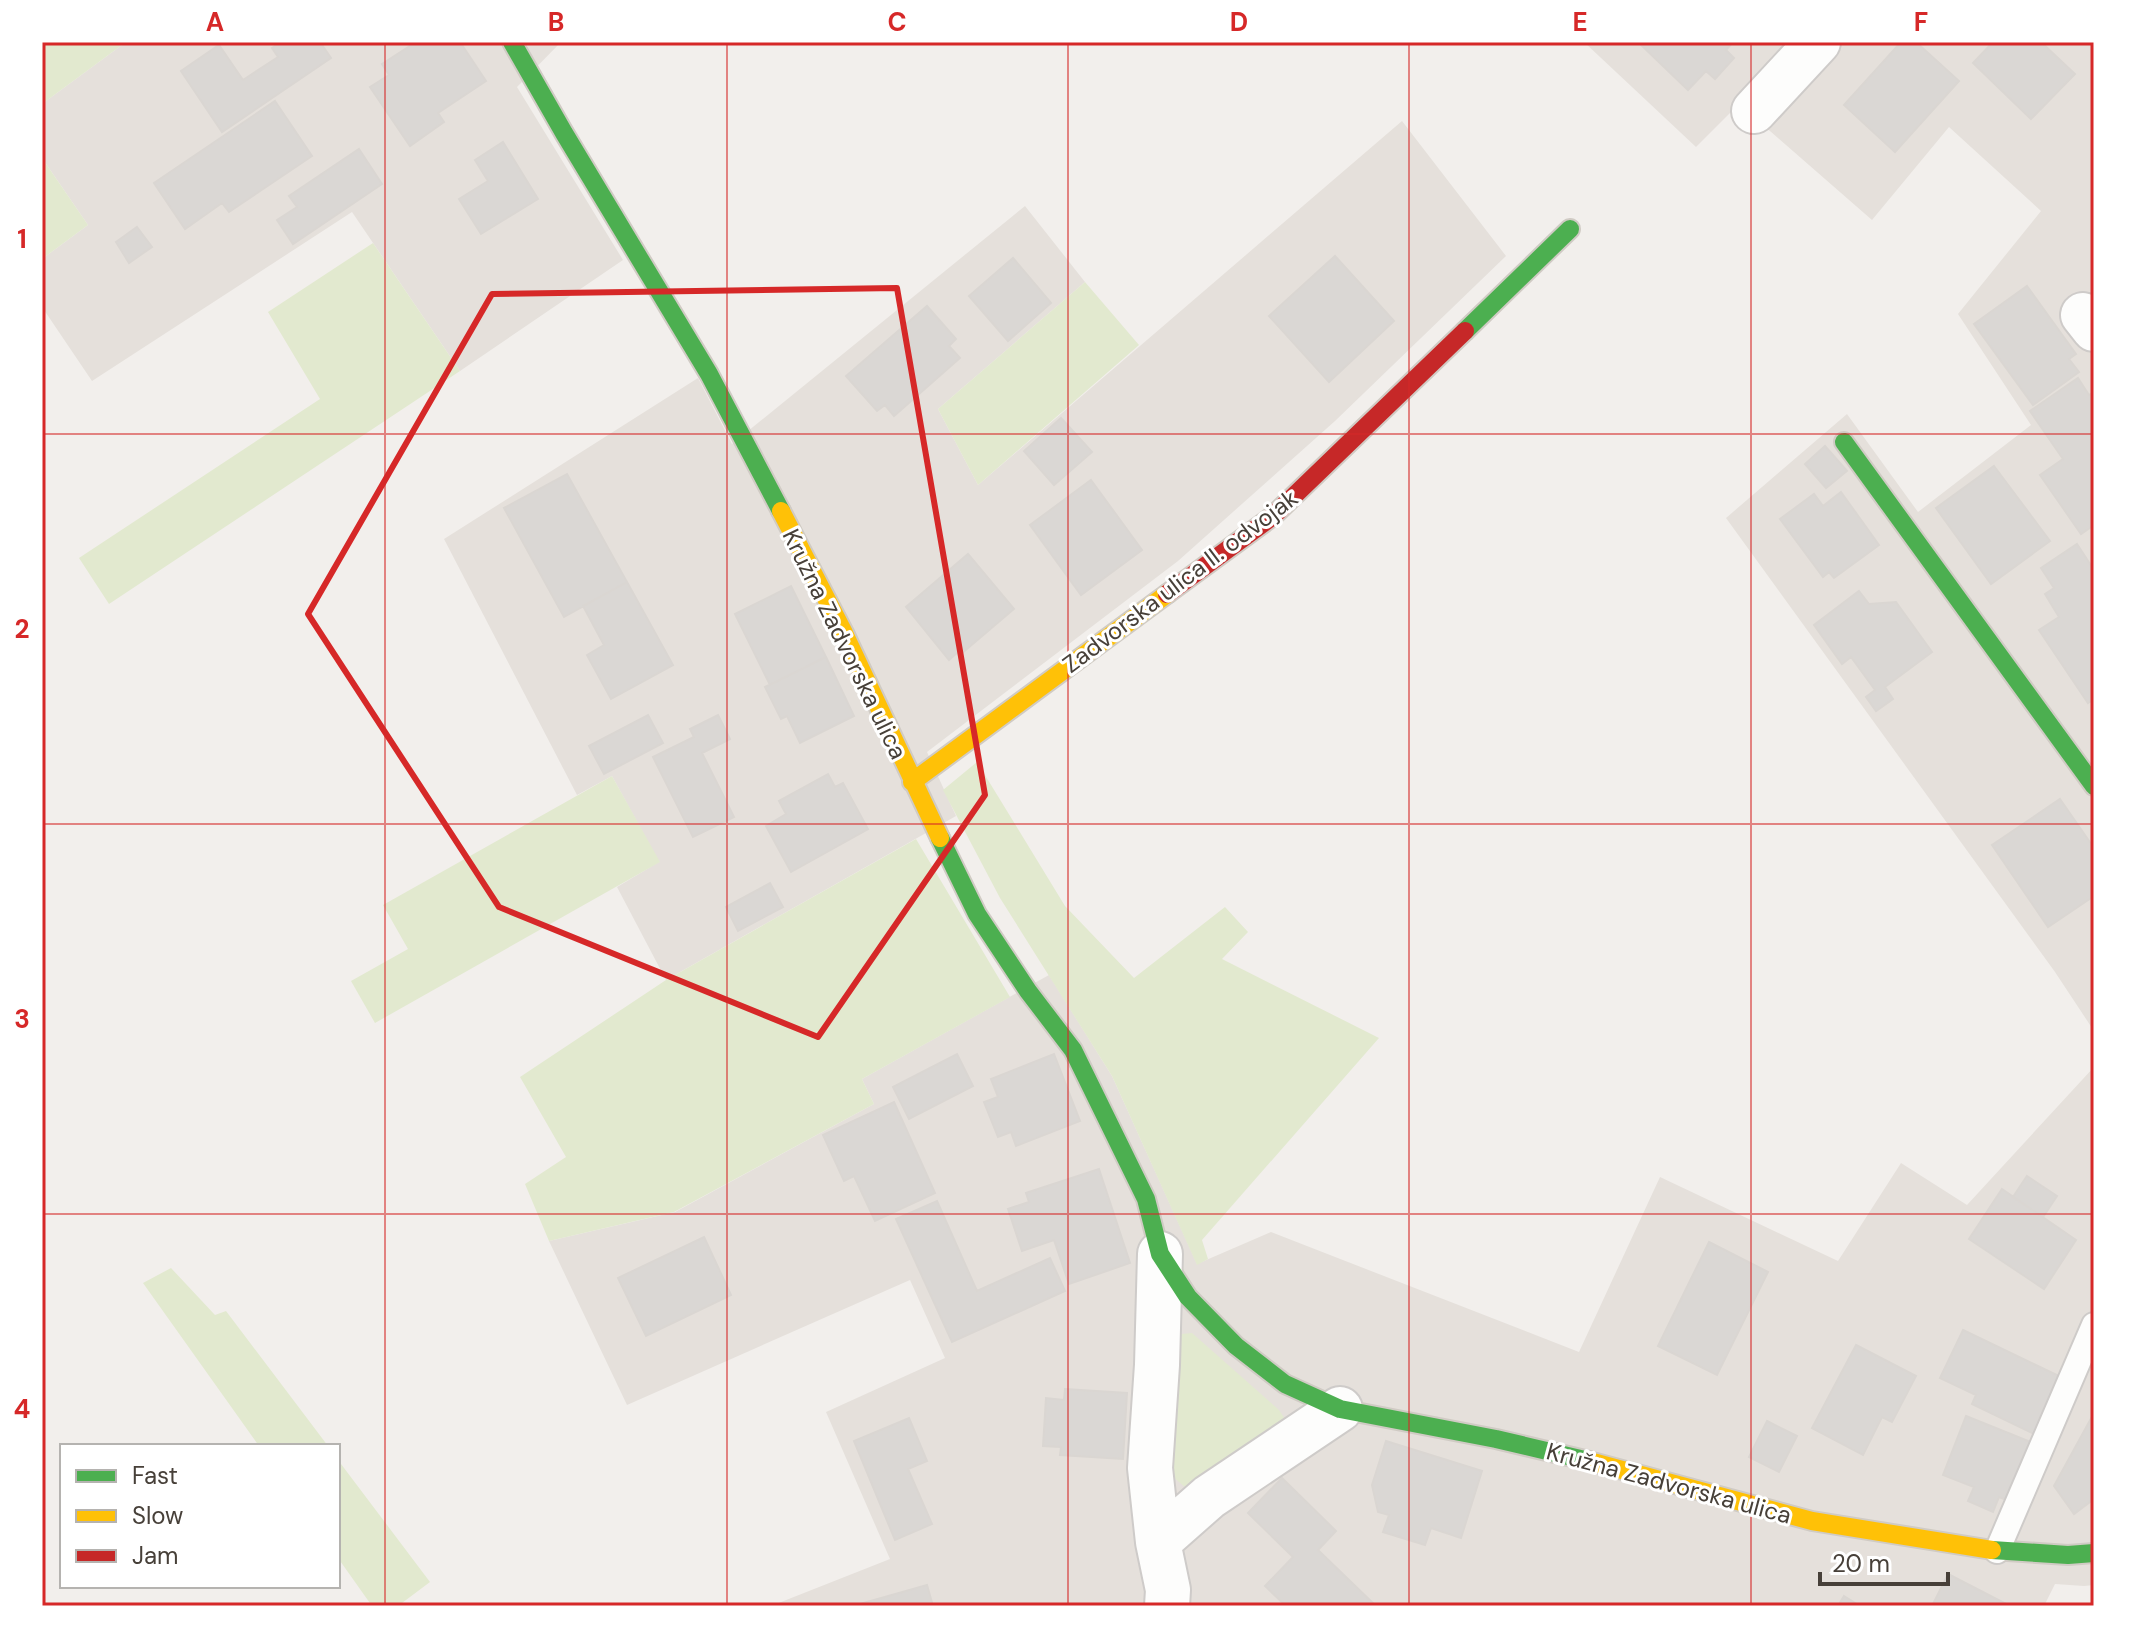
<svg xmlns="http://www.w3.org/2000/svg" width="2136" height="1648" font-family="'DM Sans',sans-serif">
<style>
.residential{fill:#e5e0db}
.green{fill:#e2e9cf}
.building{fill:#dad7d4;stroke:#dad6d2;stroke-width:2}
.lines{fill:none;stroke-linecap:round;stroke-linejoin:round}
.lane-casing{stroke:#cecbc9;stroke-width:28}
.street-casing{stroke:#cecbc9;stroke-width:48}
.fast-casing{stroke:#d0cbc4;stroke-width:22}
.slow-casing{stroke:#d0cbc4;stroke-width:22}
.jam-casing{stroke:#d0cbc4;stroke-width:22}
.lane{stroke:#fdfdfc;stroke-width:24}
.street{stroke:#fdfdfc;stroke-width:44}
.fast{stroke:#4caf50;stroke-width:18}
.slow{stroke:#ffc107;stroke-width:18}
.jam{stroke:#c62828;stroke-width:18}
.marked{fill:none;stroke:#d62828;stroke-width:6;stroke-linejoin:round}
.grid{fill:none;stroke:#d62828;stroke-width:2;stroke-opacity:0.55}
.labels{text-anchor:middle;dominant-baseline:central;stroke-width:6;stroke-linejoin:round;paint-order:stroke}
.street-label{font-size:24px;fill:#474039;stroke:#fff}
.neatline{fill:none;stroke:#d62828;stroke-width:3}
.grid-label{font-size:26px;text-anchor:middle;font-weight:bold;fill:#d62828}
</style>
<rect width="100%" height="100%" fill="#f2efec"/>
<path class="residential" d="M126,42H561L517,87L623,260L460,371L352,212L92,381L42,307V259L88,225L42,158V104Z
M1584,42H2094V1031L2055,972L1726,518L1847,414L1918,512L2031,425L1958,314L2041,211L1949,127L1872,220L1739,104L1696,147Z
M1402,121L1506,256L1335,421L1178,561L927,752L956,816L666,980L617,887L659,862L612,776L577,795L444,539L698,378L732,444L1025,206L1085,282L938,409L978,485Z
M1049,975L1112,1076L1197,1264L1271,1232L1579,1352L1660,1177L1838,1261L1901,1163L1967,1205L2094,1067V1585L2084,1586L2055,1584L2044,1606H771L890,1559L826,1412L945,1358L910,1280L627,1405L549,1241L675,1212L874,1104L862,1079Z"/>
<path class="green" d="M42,42H126L42,104Z
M42,158L88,225L42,259Z
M373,243L460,371L109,604L79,558L320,399L268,312Z
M1085,282L1139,345L978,485L938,409Z
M977,762L1065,906L1134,978L1225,907L1248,932L1222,959L1379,1038L1202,1240L1208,1259L1197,1265L1112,1076L1000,898L943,790Z
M612,776L660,862L375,1023L351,981L408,949L383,905Z
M916,839L1010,997L862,1079L874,1104L674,1212L549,1241L525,1184L566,1157L520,1077L666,980Z
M171,1268L215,1315L226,1311L328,1446H259L143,1283Z
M1192,1333L1279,1410L1285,1419V1424L1195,1487H1185L1173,1477L1169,1467L1177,1339L1182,1334Z
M338,1460L430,1582L398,1606H372L338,1558Z"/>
<path class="building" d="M281,42H320L331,58L222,132L181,71L219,45L243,80L278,57L272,48Z
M416,42H460L486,81L438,113L444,122L410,146L370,87L389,75L382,64Z
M1638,42H1733L1726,50L1734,58L1715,79L1706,71L1688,90Z
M1901,42H1916L1959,81L1895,152L1844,105Z
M1993,42H2041L2075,74L2031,119L1973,63Z
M275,101L312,156L229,212L222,203L185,229L154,183Z
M503,142L538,199L481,234L459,199L488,181L475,160Z
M359,149L382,184L293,244L277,220L297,207L289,196Z
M137,227L152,247L129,263L116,242Z
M1335,256L1394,321L1329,382L1269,316Z
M1013,258L1051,303L1008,341L969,296Z
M2027,286L2076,354L2069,359L2079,372L2033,405L1974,324Z
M927,306L956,339L949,346L960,358L894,416L885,405L877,411L846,376Z
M2078,378L2089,395L2094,392V525L2081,534L2040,475L2063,459L2030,411Z
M1061,418L1092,452L1054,485L1024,451Z
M1825,446L1847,471L1826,488L1805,464Z
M1994,466L2050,541L1991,584L1936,508Z
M567,474L627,582L564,617L504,508Z
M1091,480L1142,550L1081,595L1030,525Z
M1841,492L1879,545L1834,578L1829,572L1823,577L1780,519L1814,494L1823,506Z
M2077,544L2094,570V699L2088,703L2039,630L2059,617L2045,594L2054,588L2041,568Z
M968,554L1014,609L961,654L959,651L949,660L906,607Z
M627,582L673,665L611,699L587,655L604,645L583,606Z
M791,586L826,657L770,685L735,614Z
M1859,591L1869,604L1896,602L1932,652L1885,687L1893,699L1876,711L1866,697L1875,690L1851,657L1842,664L1814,625Z
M826,657L854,716L800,743L787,716L781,719L765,687Z
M648,715L663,743L604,774L589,746Z
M718,715L730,739L702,753L734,817L693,837L653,757L694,737L690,729Z
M828,774L835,787L843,783L868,829L791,872L766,826L786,814L779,801Z
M2060,799L2094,848V896L2048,927L1992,845Z
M770,883L783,907L738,931L726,907Z
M957,1054L973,1086L909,1119L893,1087Z
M1054,1054L1080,1121L1016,1146L1011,1132L998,1137L984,1102L998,1097L991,1079Z
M894,1102L935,1193L875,1221L854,1176L844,1181L823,1135Z
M1099,1169L1130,1263L1069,1284L1054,1240L1022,1251L1008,1209L1029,1202L1026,1193Z
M2027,1176L2057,1196L2043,1217L2013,1197Z
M2002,1189L2076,1240L2044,1289L1969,1239Z
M937,1201L977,1291L1050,1258L1065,1291L952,1342L896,1219Z
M704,1237L731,1295L646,1336L618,1278Z
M1709,1242L1768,1272L1717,1375L1658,1346Z
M1963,1330L2061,1377L2034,1434L1972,1404L1976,1395L1940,1378Z
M1856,1345L1916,1376L1892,1422L1882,1417L1863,1455L1812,1428Z
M1065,1389L1127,1393L1123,1459L1060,1455L1061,1447L1043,1446L1046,1398L1064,1400Z
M2094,1413V1499L2074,1514L2054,1486Z
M1966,1416L2033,1443L2009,1501L1999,1497L1993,1512L1968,1501L1974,1487L1943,1475Z
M909,1418L927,1461L908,1469L932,1524L895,1540L854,1441Z
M1767,1421L1797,1436L1779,1472L1749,1457Z
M1386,1441L1482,1471L1461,1538L1431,1528L1425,1545L1383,1532L1389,1515L1378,1512L1372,1485Z
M1282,1478L1336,1531L1318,1550L1376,1606H1286L1265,1586L1293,1557L1248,1513Z
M1948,1574L2010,1606H1932Z
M927,1585L933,1606H853Z
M1844,1596L1860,1606H1838Z"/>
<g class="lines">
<g class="lane-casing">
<path id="lane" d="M1997,1551L2094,1325"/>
</g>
<g class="street-casing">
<path id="street" d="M1754,111L1818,42
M2083,315L2094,329
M1160,1254L1157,1365L1150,1468L1158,1542L1168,1590L1167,1606
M1158,1542L1209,1497L1340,1409"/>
</g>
<g class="fast-casing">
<path id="fast" d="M512,42L564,133L709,374L781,511
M1465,331L1570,229
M1844,442L2094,786
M940,838L977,914L1028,991L1073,1050L1146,1199L1160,1254L1188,1297L1236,1346L1285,1384L1340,1409L1496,1439L1589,1461
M1992,1550L2068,1555L2094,1553"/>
</g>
<g class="slow-casing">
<path id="slow" d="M781,511L844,633L940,838
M912,782L1167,594
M1589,1461L1812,1521L1992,1550"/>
</g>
<g class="jam-casing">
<path id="jam" d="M1167,594L1273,516L1465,331"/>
</g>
<use href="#lane" class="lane"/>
<use href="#street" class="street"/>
<use href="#fast" class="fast"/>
<use href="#slow" class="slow"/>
<use href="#jam" class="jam"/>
</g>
<path class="marked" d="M897,288L985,795L818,1037L499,907L308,614L492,294Z"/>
<path class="grid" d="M385,42V1606M727,42V1606M1068,42V1606M1409,42V1606M1751,42V1606M42,434H2094M42,824H2094M42,1214H2094"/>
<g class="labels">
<g class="street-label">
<text transform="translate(1180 581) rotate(-37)">Zadvorska ulica II. odvojak</text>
<text transform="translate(845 644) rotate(64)">Kružna Zadvorska ulica</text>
<text transform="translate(1669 1483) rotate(15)">Kružna Zadvorska ulica</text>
</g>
</g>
<rect width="2136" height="1648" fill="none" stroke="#ffffff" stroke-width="88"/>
<rect x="60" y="1444" width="280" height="144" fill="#ffffff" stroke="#b5b3b0" stroke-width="2"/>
<rect x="76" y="1470" width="40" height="12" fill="#4caf50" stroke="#b5b3b0" stroke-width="2"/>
<text x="132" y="1484" font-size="24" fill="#474039">Fast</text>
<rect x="76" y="1510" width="40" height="12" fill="#ffc107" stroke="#b5b3b0" stroke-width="2"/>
<text x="132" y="1524" font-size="24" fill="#474039">Slow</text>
<rect x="76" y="1550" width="40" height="12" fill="#c62828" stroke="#b5b3b0" stroke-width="2"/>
<text x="132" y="1564" font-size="24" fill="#474039">Jam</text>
<path d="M1820 1572v12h128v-12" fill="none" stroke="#474039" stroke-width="4"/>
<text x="1832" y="1572" font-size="24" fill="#474039" stroke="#ffffff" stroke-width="6" paint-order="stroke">20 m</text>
<rect x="44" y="44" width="2048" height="1560" class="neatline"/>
<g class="grid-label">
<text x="215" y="31">A</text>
<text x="556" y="31">B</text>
<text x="897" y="31">C</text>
<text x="1239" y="31">D</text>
<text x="1580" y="31">E</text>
<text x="1921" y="31">F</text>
<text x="22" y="248">1</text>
<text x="22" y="638">2</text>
<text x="22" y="1028">3</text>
<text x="22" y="1418">4</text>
</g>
</svg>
